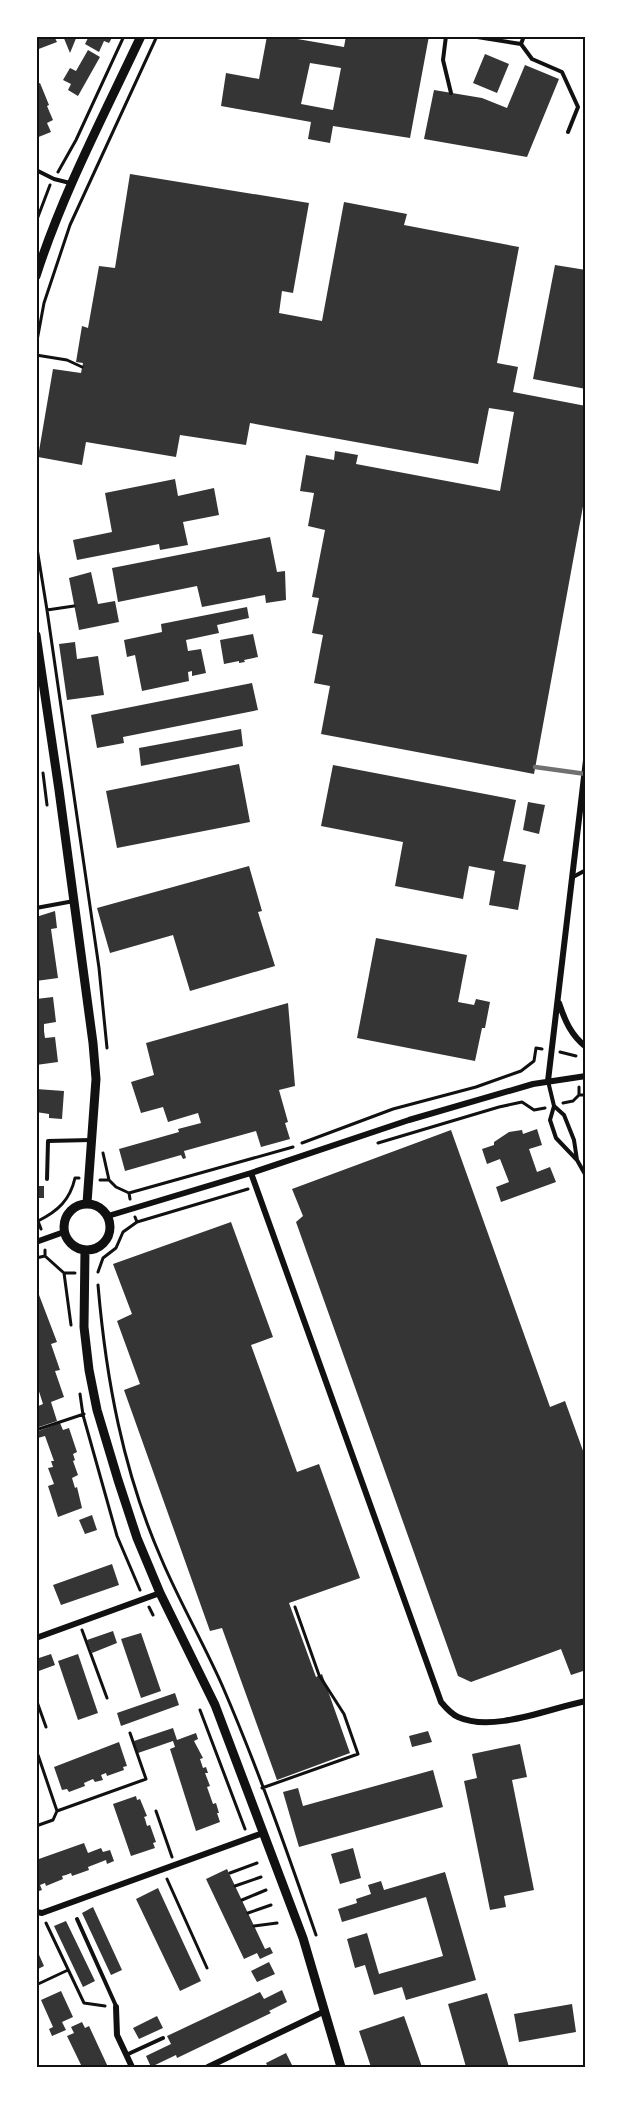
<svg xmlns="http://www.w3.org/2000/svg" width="622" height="2103" font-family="Commissioner,sans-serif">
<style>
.building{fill:#353535;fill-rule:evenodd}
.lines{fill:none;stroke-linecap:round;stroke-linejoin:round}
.path{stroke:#111;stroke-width:3}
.service{stroke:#111;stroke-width:4}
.minor{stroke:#111;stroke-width:6}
.tertiary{stroke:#111;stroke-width:9}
.rail{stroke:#707070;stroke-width:4.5}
.neatline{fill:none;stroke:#111;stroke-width:2}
</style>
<rect width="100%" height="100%" fill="#fff"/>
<path class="building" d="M36,36H54L57,42L36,50Z
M63,36H77L70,53Z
M89,36H113L109,43L104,41L99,52L85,44Z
M267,36H280L344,47L346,36H429L410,138L333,126L330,143L308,139L311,122L221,106L226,73L259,79ZM310,63L341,68L333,110L301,104Z
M88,50L100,57L78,96L68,90L71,84L63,80L70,68L76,71Z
M485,54L509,64L497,93L473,83Z
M525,65L559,79L527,157L424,139L434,90L482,98L507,108Z
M40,83L49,105L47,106L53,120L47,123L51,132L36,138V84Z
M130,174L309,203L293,293L282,291L279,313L322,321L344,202L407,214L404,225L519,247L497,363L518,367L513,392L586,406V490L534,774L321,734L330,686L314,683L323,635L312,633L319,598L312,597L325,530L308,526L314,493L300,491L306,455L334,460L335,451L358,455L356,464L500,491L514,412L489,408L478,464L250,423L246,445L180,435L176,457L86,442L82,465L38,457L53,369L81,373L83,363L76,362L82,326L88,328L99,266L115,268Z
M555,265L586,270V389L533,379Z
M175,479L178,496L214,488L219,515L183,522L188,545L160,550L159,544L77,560L73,540L112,532L105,493Z
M270,537L277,572L285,571L286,600L266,603L265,595L202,607L197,586L118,602L112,568Z
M91,572L98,604L115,601L119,622L79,630L69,578Z
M247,607L249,618L217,625L219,633L186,640L188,651L201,649L206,673L192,676V671L188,672L189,681L142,691L135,655L127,657L124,640L162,632L161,624Z
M253,634L258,657L244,660L245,662L239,663V661L224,664L220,640Z
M75,642L77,659L98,656L104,695L67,700L59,644Z
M252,683L258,710L123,737L124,743L97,748L91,715Z
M241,729L243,746L141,766L139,748Z
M239,764L250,822L117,848L106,791Z
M333,765L516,800L503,861L526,865L518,910L489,905L495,871L469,866L463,899L395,886L403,842L321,826Z
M528,802L545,805L539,834L523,830Z
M249,866L262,911L258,912L275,966L190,991L173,935L110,953L97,908Z
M55,911L57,928L51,929L58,978L36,981V917Z
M376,938L467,955L458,1002L474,1005L476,999L490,1002L485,1028H482L475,1061L357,1038Z
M53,997L56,1022L44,1024V1031L45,1038L55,1037L58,1062L36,1065V999Z
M288,1003L295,1086L279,1090L288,1122L285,1123L290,1139L261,1147L256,1131L184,1151L186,1158L183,1159L181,1155L125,1171L119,1149L179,1132L178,1129L201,1123L198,1113L168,1122L163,1107L141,1113L131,1082L154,1075L146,1043Z
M36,1089L64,1091L62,1119L49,1118V1114L36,1112Z
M537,1129L542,1145L529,1149L537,1172L550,1167L556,1182L501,1202L496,1187L509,1182L500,1159L487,1164L482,1149L494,1145V1142L509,1132L522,1130L523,1134Z
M451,1130L550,1407L565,1401L586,1459V1670L571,1675L561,1649L471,1682L458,1676L296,1222L303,1216L292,1189Z
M36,1186H44V1198H39V1211H36Z
M231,1222L273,1337L251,1345L297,1472L319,1464L360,1578L289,1603L316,1677L322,1674L350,1753L277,1780L222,1628L210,1631L124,1390L140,1384L117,1321L132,1314L113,1264Z
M36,1287L57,1342L51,1344L60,1370L55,1371L64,1397L51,1402L57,1421L36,1428V1407L43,1404L36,1382V1378L39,1377L36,1368Z
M60,1423L63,1430L69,1428L77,1452L73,1454L75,1460L73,1461L78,1475L72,1478L75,1488L77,1487L82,1508L58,1517L48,1486L54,1484L48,1468L53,1467L51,1461H54L45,1436L38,1438L36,1432Z
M92,1515L97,1530L85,1534L79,1520Z
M112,1564L119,1585L61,1605L53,1585Z
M113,1631L117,1643L92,1653L87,1640Z
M141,1633L161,1691L141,1698L121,1639Z
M51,1654L55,1665L36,1672V1659Z
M78,1654L98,1713L78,1720L58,1661Z
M175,1693L179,1705L121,1726L117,1713Z
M173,1728L177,1740L196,1733L198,1739L194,1741L203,1758L200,1759L203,1768L206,1767L208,1773H205L210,1786L207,1787L213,1804L216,1803L219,1813H217L220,1822L196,1831L170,1749L175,1747L173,1741L138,1753L134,1741Z
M428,1731L432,1742L412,1747L409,1736Z
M119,1742L127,1766L123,1767L124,1770L107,1776L106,1773L101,1775L103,1780L95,1782L93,1779L84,1783L85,1786L69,1792L67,1789L62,1790L54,1767Z
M520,1744L527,1777L512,1780L534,1890L504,1896L506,1907L490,1910L464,1781L477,1778L472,1754Z
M433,1770L443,1807L299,1847L283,1792L298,1788L303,1806Z
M136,1796L137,1800L140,1799L147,1816L144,1817L145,1819L147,1826L150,1825L156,1842L153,1843L155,1848L131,1856L113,1804Z
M84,1843L88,1853L101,1848L103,1852L110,1850L114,1861L107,1864L106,1860L88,1867L89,1870L72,1876L71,1873L66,1875L62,1876L63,1879L46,1886L45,1883L40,1885L42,1890L36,1892V1860Z
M353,1848L361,1878L340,1884L331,1854Z
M227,1869L265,1949L270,1947L273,1953L260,1959L257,1953L244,1959L206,1879Z
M445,1872L476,1980L406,2000L402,1987L374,1995L365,1965L355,1968L347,1939L367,1933L379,1974L443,1956L426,1897L342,1922L338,1909L357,1903L356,1899L371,1894L368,1885L381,1881L384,1890Z
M158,1888L201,1981L180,1991L136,1899Z
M93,1907L122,1970L111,1975L82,1913Z
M66,1921L95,1981L83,1987L54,1926Z
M36,1948L44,1966L36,1970Z
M269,1962L275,1974L257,1982L251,1971Z
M282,1990L287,2002L269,2011L271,2013L177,2058L176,2055L151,2067L146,2056L171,2044L167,2036L260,1992L264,1999Z
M61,1991L73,2017L62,2022L66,2030L52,2036L49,2029L53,2027L41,2000Z
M487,1993L509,2067H466L448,2004Z
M572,2004L576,2032L519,2042L514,2014Z
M157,2016L163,2028L139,2039L133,2028Z
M404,2016L422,2067H371L359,2031Z
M82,2022L85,2028L89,2026L108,2067H82L67,2036L74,2033L71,2027Z
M286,2053L293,2067H268L266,2063Z"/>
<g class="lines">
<path class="path" d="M58,172L76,140L124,36
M36,222L50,185
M36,346L44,303L70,225L157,36
M36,355L67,360L82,367
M36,542L47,610
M74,606L47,610L99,968L107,1048
M43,773L47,805
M560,1052L576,1056
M579,1087V1095H586
M563,1103L573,1101L579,1095
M302,1143L393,1109L476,1087L521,1071L534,1061L536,1048L542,1049
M378,1143L499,1107L522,1102L534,1110L545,1108
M100,1180H109L103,1153
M109,1180L116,1187L129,1193L130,1199
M129,1193L293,1147
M137,1222L248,1189
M41,1229L38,1221C58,1211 70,1200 75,1178H79
M45,1250V1256L64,1273H75
M36,1258L45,1256
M98,1272L103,1258L116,1248L123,1232L137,1222L135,1217
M64,1273L71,1325
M98,1285C106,1379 123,1471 161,1558C179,1601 203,1642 222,1685C257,1766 287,1851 316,1935
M80,1394L83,1415L117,1536L140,1590
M36,1430L84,1414
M149,1607L153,1615
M82,1630L107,1698
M36,1699L46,1727
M200,1710L245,1829
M38,1755L57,1811
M262,1788L358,1754L344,1714L319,1675L295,1607
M156,1811L172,1857
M36,1826L53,1820L57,1811L146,1779L130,1733
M230,1873L257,1863
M167,1879L207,1968
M235,1886L261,1877
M242,1900L266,1890
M248,1913L271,1905
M46,1923L84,2003L105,2006
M254,1926L277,1923
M36,1985L68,1970"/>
<path class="service" d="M446,36L443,60L451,93
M471,36L521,44L524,36
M521,44L532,59L562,72L578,107L568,132
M36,170L54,179L70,183
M573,877L586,870
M36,908L74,901
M548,1081L554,1106L564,1115L574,1140L577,1160
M554,1106L550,1120L556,1138L577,1160L586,1176
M47,1179L48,1141L91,1140
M77,1919L116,2006
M126,2055L163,2038"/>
<path class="minor" d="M559,1003C565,1021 571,1035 586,1047
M548,1081L586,760
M251,1173L441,1702C446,1708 451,1714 458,1717C493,1733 550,1708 586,1701
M108,1216L251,1173L409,1120L533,1084L586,1076
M36,1242L64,1232
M36,1638L160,1593
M36,1912L42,1913L263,1833
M116,2007L117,2035L132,2067
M208,2067L325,2011"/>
<path class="tertiary" d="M36,276C63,192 104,115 141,36
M36,635L59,790L93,1043L96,1079L87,1203
M64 1227a23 23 0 1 1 46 0a23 23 0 1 1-46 0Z
M85,1250L84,1327L89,1370L97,1410L118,1480L137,1538L160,1593L215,1705L303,1938L341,2067"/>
<path class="rail" d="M535,767L586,774"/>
</g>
<rect width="622" height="2103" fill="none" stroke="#ffffff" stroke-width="75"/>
<rect x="38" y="38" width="546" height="2028" class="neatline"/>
</svg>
